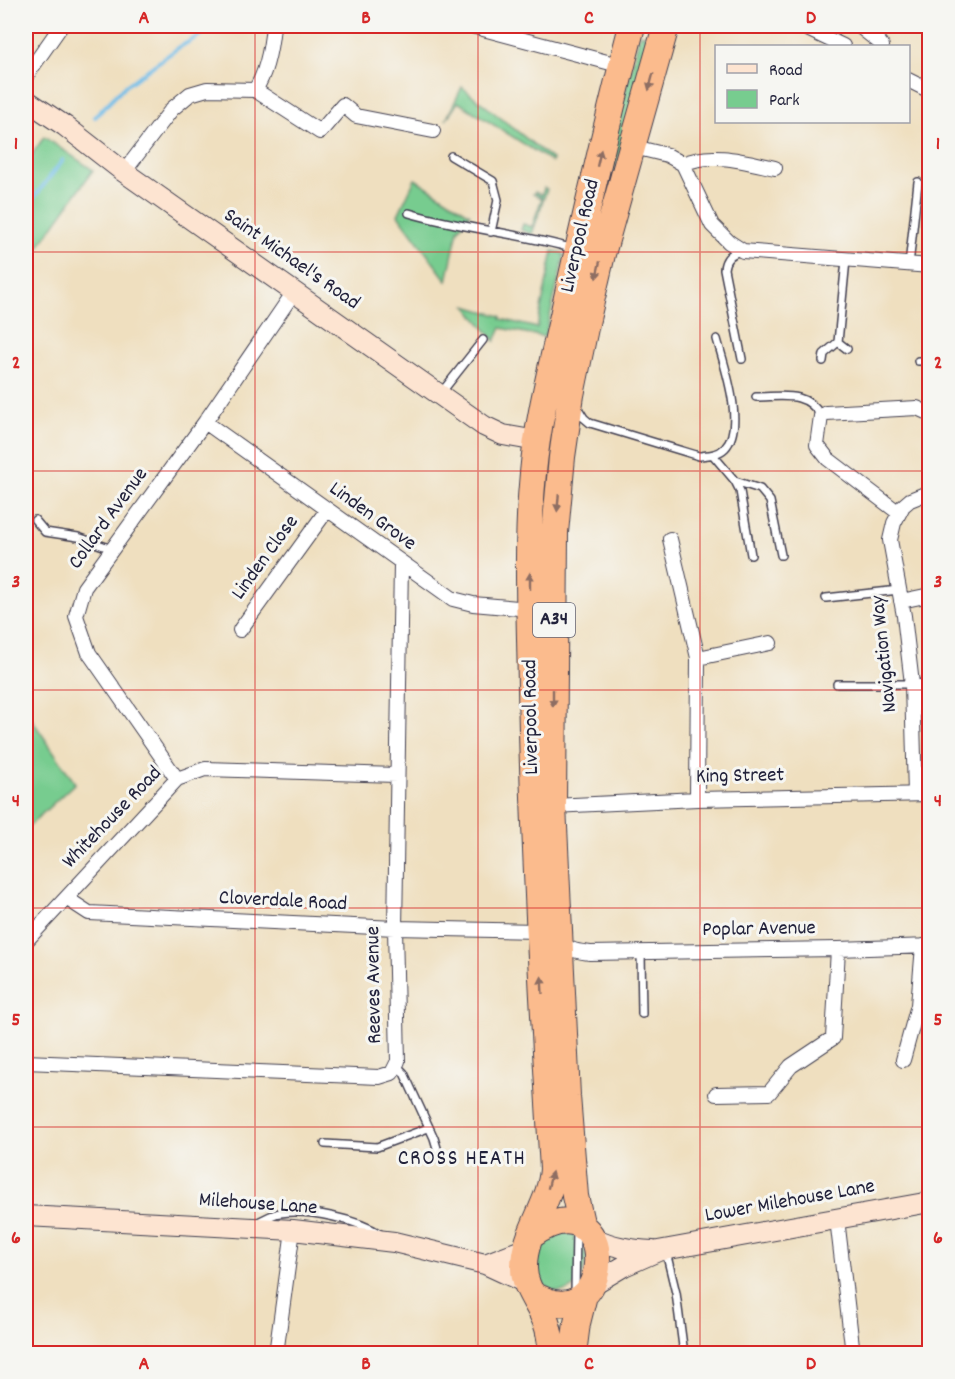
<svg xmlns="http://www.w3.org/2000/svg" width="955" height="1379" font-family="Dekko,sans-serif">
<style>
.green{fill:#77cc8f;stroke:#4c7765;stroke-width:1.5}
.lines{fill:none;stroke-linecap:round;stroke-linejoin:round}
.stream{stroke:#6dbce8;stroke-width:4}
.lane-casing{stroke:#413e4f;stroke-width:10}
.street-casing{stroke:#413e4f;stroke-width:16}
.secondary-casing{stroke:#413e4f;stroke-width:22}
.highway-casing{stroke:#413e4f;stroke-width:28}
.lane{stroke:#fff;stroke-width:7}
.street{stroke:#fff;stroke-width:14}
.secondary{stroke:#fde4d1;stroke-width:20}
.highway{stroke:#fbbb8d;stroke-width:26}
.oneway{fill:#8e6e64}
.grid{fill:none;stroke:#d62828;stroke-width:1.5;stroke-opacity:0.55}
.labels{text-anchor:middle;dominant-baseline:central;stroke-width:6;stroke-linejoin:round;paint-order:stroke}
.shield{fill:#f6f6f2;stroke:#626272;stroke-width:1.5}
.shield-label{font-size:20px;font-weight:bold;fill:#22223b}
.street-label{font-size:21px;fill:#22223b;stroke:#f6f6f2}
.neighbourhood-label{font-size:22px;letter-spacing:1.5px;fill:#22223b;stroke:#f6f6f2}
.neatline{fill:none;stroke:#d62828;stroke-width:2}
.grid-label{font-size:20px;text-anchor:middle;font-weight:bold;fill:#d62828}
</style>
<rect width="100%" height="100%" fill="#f6f6f2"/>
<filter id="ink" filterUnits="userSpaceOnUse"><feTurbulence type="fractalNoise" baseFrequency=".0167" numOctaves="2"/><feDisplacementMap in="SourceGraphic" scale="12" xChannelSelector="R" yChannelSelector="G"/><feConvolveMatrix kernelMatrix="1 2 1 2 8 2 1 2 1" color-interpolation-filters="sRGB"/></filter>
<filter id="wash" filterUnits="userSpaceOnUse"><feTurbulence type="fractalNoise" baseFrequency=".008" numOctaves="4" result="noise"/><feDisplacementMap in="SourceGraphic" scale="24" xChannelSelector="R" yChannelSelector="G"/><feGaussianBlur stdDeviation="1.35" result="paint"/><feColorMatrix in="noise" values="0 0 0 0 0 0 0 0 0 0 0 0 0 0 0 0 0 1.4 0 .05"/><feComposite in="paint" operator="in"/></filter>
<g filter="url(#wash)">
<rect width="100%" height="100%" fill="#efdfbf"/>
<path class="green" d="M640,34L655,38L613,174L605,172Z
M462,87L553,160L552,162L458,102L446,120Z
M44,137L93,170L26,265V163Z
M415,179L470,214L458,230L447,281L398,215Z
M544,188L547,189L532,234L521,230L523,224L532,227L542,198L533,194L535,192L542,195Z
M553,251L563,253L564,257L545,337L501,328L495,341L466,306L501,316V319L537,328Z
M26,711L75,783L26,829Z
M554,1232L575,1234L587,1256C585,1263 584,1272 580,1279C559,1314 508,1270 554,1232Z"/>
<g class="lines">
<path class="stream" d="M95,117L124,87L178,48L216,26
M26,208L63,160"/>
</g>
</g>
<g filter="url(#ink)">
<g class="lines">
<g class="lane-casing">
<path id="lane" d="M451,156L493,181L498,200L491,232
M409,213C463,229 520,233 574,249
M741,251C731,253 725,259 724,269L742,359
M909,265L918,182
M838,342L847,349
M823,361L824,354L838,342L846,260
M918,361H930
M441,393L483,340
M756,397C782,397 806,390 821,416
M577,407L584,418L590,423L699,456C709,455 718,455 725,448C746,426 724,365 717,339
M713,455L735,481L740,491L751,555
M735,481L760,489L770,501L781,555
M35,520L45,532L78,537L112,549
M826,598L899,590
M837,684H912L930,683
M641,953L642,1014
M397,1066L404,1073L434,1138L437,1148L436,1159
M325,1144L377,1147L428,1128
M258,1222C265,1219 272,1214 280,1213C310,1209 356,1219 382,1235
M666,1252L676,1293L684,1354
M575,1293L576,1229"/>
</g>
<g class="street-casing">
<path id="street" d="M472,26L622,66
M801,26L843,46
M859,26L879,42L882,46
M26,76L61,26
M908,80L930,91
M255,90C267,72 271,47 273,26
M634,147L667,155L683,164L712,225L729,242L743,251L930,266
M683,164C711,151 747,162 775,168
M124,172L172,109L190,94L207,89L255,90L320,132L343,105L356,116L433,131
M205,422L453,599L473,604L530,609
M899,513L828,459L817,445L821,416L826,413L917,408L930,414
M670,539L698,658L697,799
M901,601L930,595
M240,630L327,510
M698,658L770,643
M177,779L89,653L76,616L84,588L205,422L294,292
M915,794L912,684L904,616L890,540L894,523L903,506L910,500L930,492
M553,806L697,799L930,794
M66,898L89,913L395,928L539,931
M561,939C568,951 576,951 590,953L838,949L930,946
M26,941L177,779L205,769L396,775
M903,1060L918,1005L923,946
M26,1062L379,1077L392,1073L398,1061L395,928L401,564
M716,1094L769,1093L791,1066L833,1038L838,949
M837,1219L853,1354
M276,1354L293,1230"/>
</g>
<g class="secondary-casing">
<path id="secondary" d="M26,100L65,126L124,172L484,426L503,435L537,441
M26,1216L293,1230L394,1242L485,1264L526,1283
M592,1237C612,1247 630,1250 653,1251
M485,1264L527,1248
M592,1285L624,1266L658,1251L930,1202"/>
</g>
<g class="highway-casing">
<path id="highway" d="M582,1227L575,1196L567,1096L553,806L555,533L562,457L571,395L586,323L602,254L666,26
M532,1294C619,1345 619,1173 532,1235
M552,1354C551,1343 550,1332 546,1322C539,1303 523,1287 524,1266C524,1233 551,1203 553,1169C543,1009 534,848 531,688C530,617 526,544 533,473C538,416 554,358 566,302C587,210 608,117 632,26
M573,1354L577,1323L584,1295"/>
</g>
<use href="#lane" class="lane"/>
<use href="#street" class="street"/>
<use href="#secondary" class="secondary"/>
<use href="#highway" class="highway"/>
</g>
<defs><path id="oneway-solid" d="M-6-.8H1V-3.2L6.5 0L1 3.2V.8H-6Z" transform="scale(1.5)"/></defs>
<g class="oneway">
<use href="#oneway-solid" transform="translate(651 82) rotate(105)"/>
<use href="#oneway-solid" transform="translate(599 158) rotate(-77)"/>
<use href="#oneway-solid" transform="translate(598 270) rotate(103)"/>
<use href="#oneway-solid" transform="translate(558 503) rotate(95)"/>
<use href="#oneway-solid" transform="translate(530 581) rotate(-90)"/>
<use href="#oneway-solid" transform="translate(553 698) rotate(90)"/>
<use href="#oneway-solid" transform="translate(542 985) rotate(-93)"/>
<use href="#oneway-solid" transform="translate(550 1180) rotate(-76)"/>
</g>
</g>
<path class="grid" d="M255,26V1354M478,26V1354M700,26V1354M26,252H930M26,471H930M26,690H930M26,908H930M26,1127H930"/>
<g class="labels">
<rect class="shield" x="533" y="603" width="42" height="34" rx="4.5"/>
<g class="shield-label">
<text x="554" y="620">A34</text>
</g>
<g class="street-label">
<text transform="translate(581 236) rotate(-77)">Liverpool Road</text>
<text transform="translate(291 260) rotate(35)">Saint Michael's Road</text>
<text transform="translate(372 517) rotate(36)">Linden Grove</text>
<text transform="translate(109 519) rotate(-54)">Collard Avenue</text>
<text transform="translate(266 558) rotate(-54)">Linden Close</text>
<text transform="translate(885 654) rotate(-96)">Navigation Way</text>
<text transform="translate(532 717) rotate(-91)">Liverpool Road</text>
<text transform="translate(740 777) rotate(-1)">King Street</text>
<text transform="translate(113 818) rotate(-46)">Whitehouse Road</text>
<text transform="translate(283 902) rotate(3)">Cloverdale Road</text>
<text transform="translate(759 930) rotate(-1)">Poplar Avenue</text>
<text transform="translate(375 985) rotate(-91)">Reeves Avenue</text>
<text transform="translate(790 1202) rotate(-10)">Lower Milehouse Lane</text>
<text transform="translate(258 1205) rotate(4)">Milehouse Lane</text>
</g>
<g class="neighbourhood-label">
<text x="462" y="1159">CROSS HEATH</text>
</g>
</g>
<rect width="955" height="1379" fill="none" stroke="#f6f6f2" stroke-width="66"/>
<rect x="715" y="45" width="195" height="78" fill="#f6f6f2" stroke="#a1a1a9" stroke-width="1.5"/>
<rect x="727" y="64" width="30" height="9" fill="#fde4d1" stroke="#a1a1a9" stroke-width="1.5"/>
<text x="769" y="75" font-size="18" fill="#22223b">Road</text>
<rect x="727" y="90" width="30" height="18" fill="#77cc8f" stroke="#a1a1a9" stroke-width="1.5"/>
<text x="769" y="105" font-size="18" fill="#22223b">Park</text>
<rect x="33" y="33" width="889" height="1313" class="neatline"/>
<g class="grid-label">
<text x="144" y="23">A</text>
<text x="366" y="23">B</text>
<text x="589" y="23">C</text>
<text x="811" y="23">D</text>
<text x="16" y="149">1</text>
<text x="938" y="149">1</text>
<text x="16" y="368">2</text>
<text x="938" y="368">2</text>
<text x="16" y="587">3</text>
<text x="938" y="587">3</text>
<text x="16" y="806">4</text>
<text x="938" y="806">4</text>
<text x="16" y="1025">5</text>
<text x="938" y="1025">5</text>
<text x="16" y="1243">6</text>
<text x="938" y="1243">6</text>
<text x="144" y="1369">A</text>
<text x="366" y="1369">B</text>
<text x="589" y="1369">C</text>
<text x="811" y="1369">D</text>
</g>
</svg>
